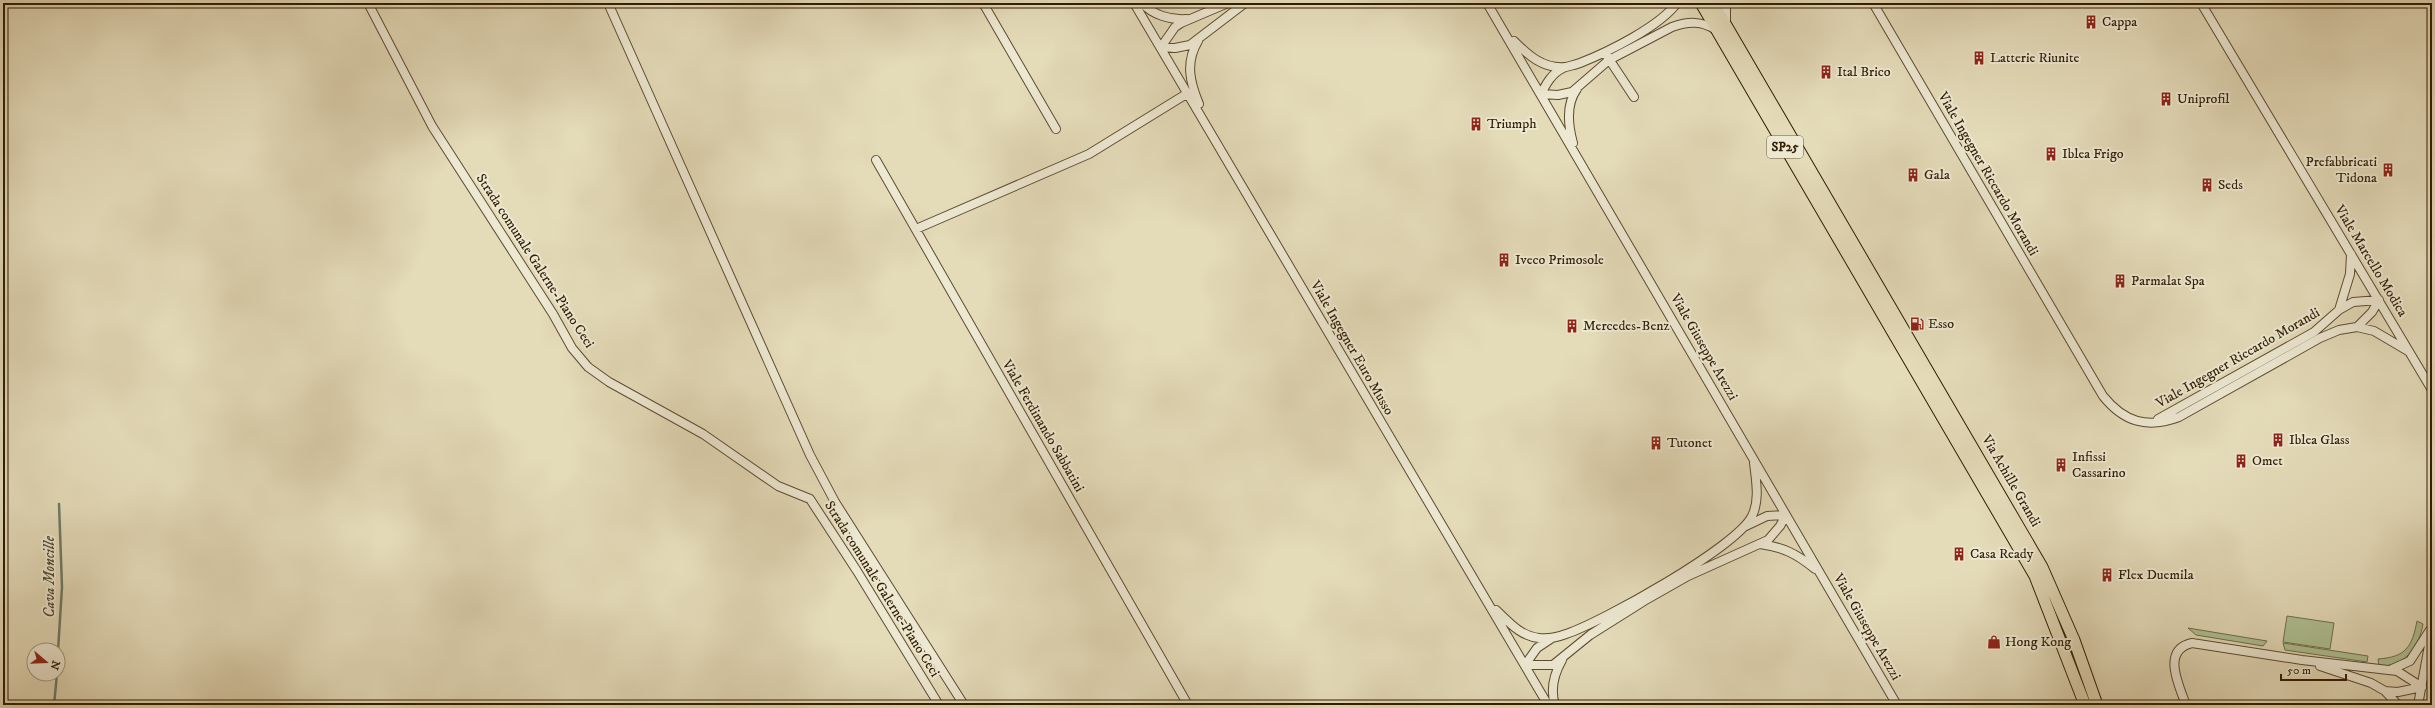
<svg xmlns="http://www.w3.org/2000/svg" width="2435" height="708" font-family="'IM FELL DW Pica',serif">
<style>
.green{fill:#afc194;stroke:#706f4b}
.lines{fill:none;stroke-linecap:round;stroke-linejoin:round}
.stream{stroke:#6d7c69;stroke-width:2.5}
.minor-casing{stroke:#5d4c30;stroke-width:10}
.major-casing{stroke:#301d02;stroke-width:13}
.minor{stroke:#ede8d2;stroke-width:8}
.major{stroke:#e4dbb9;stroke-width:11}
.labels{text-anchor:middle;dominant-baseline:central;stroke-width:4;stroke-linejoin:round;paint-order:stroke}
.shield{fill:#ede8d2;stroke:#695a40;stroke-width:1}
.shield-label{font-size:13px;font-weight:bold;fill:#301d02}
.poi-label{font-size:14px;fill:#301d02;stroke:#ede8d2;text-anchor:start}
.street-label{font-size:14px;fill:#301d02;stroke:#ede8d2}
.water-label{font-size:15px;font-style:italic;fill:#4e4c36;stroke:#ede8d2}
</style>
<rect width="100%" height="100%" fill="#e4dbb9"/>
<filter id="stains"><feTurbulence type="fractalNoise" baseFrequency=".005" numOctaves="4"/><feColorMatrix values="0 0 0 0 .2 0 0 0 0 .09 0 0 0 0 .02 0 0 0 .5 -.17"/></filter>
<radialGradient id="worn" r=".72"><stop offset=".6" stop-color="#630" stop-opacity="0"/><stop offset="1" stop-color="#630" stop-opacity=".3"/></radialGradient>
<path class="green" d="M2287,616L2334,623L2330,649L2283,642Z
M2417,621L2423,624C2419,648 2404,667 2379,666L2378,659C2406,657 2412,647 2417,621Z
M2188,628L2267,641L2263,646L2196,635Z
M2283,643L2368,656L2367,662L2285,650Z"/>
<g class="lines">
<path class="stream" d="M58,651L62,587L59,504
M54,705L57,674"/>
<g class="minor-casing">
<path id="minor" d="M368,3L432,126L553,314L572,348L588,367L609,382L703,434L778,486L810,499L857,571L939,705
M608,3L810,455L835,502L964,705
M983,3L1056,129
M1134,3L1548,705
M1142,3C1153,15 1170,20 1186,19
M1228,3L1181,23L1175,27L1161,47L1175,48L1190,45L1245,3
M1487,3L1897,705
M1677,3C1659,27 1608,52 1580,63C1575,65 1568,66 1563,68C1552,73 1546,84 1541,94L1558,95L1572,92L1609,60L1672,27C1689,21 1702,21 1716,30
M1726,3V22
M1873,3L2103,396C2124,422 2147,429 2179,417L2320,338L2339,330L2357,327L2372,312L2379,300
M2201,3L2432,390
M1198,41C1185,63 1190,82 1199,104
M1514,41C1528,55 1543,69 1565,67
M1607,56L1634,97
M1573,143C1568,125 1566,104 1577,89
M876,160L1188,705
M916,229L1089,154L1188,93
M2339,310L2350,274L2351,254
M2357,327L2374,331L2408,351
M2158,419L2314,332L2339,310L2353,302L2379,300
M1760,544C1783,547 1797,554 1815,569
M1496,610C1509,622 1520,636 1539,638C1548,639 1558,637 1566,634C1602,622 1737,547 1752,516C1760,500 1756,481 1754,463
M1552,638L1537,648L1525,665H1553L1590,635L1644,601L1688,576L1768,540L1780,526L1786,515L1767,516L1746,526
M2320,666L2371,683L2385,691L2398,692L2422,687
M2392,669L2410,661L2430,630
M2385,691L2398,705
M1555,705C1550,689 1554,674 1562,660
M2186,705C2179,685 2161,650 2192,643L2302,660L2397,671L2422,687
M2418,705L2432,629"/>
</g>
<g class="major-casing">
<path id="major" d="M1701,3L2035,576L2085,705
M1713,3L2042,567L2074,640L2097,705"/>
</g>
<use href="#minor" class="minor"/>
<use href="#major" class="major"/>
</g>
<defs>
<g id="building-bare" transform="scale(1.08)"><path d="M-4-6H4V6H1V3H-1V6H-4ZM-2.5-4.3h1.7v1.8h-1.7ZM.8-4.3h1.7v1.8H.8ZM-2.5-1h1.7V.8h-1.7ZM.8-1h1.7V.8H.8Z" fill="#8f2418" stroke="#ede8d2" stroke-width="2.5" paint-order="stroke"/></g>
<g id="fuel-bare" transform="scale(1.08)"><path d="M-5.5-6h7V0h2V4h1.3V-2.5L3-4.5l.8-.8L6-3V5H2.5V1h-1V6h-7ZM-4.2-4.7v3.2H.2V-4.7Z" fill="#8f2418" stroke="#ede8d2" stroke-width="2.5" paint-order="stroke"/></g>
<g id="shop-bare" transform="scale(1.08)"><path d="M-5-2.5h2.3a2.7 3.5 0 0 1 5.4 0H5L5.5 6h-11ZM-1.5-2.5h3a1.5 2.3 0 0 0-3 0Z" fill="#8f2418" stroke="#ede8d2" stroke-width="2.5" paint-order="stroke"/></g>
</defs>
<g fill-rule="evenodd">
<use href="#building-bare" x="2091" y="22"/>
<use href="#building-bare" x="1979" y="58"/>
<use href="#building-bare" x="1826" y="72"/>
<use href="#building-bare" x="2166" y="99"/>
<use href="#building-bare" x="1476" y="124"/>
<use href="#building-bare" x="2051" y="154"/>
<use href="#building-bare" x="2388" y="170"/>
<use href="#building-bare" x="1913" y="175"/>
<use href="#building-bare" x="2207" y="185"/>
<use href="#building-bare" x="1504" y="260"/>
<use href="#building-bare" x="2120" y="281"/>
<use href="#fuel-bare" x="1917" y="324"/>
<use href="#building-bare" x="1572" y="326"/>
<use href="#building-bare" x="2278" y="440"/>
<use href="#building-bare" x="1656" y="443"/>
<use href="#building-bare" x="2241" y="461"/>
<use href="#building-bare" x="2061" y="465"/>
<use href="#building-bare" x="1959" y="554"/>
<use href="#building-bare" x="2107" y="575"/>
<use href="#shop-bare" x="1994" y="642"/>
</g>
<g class="labels">
<rect class="shield" x="1767" y="136" width="36" height="22" rx="3"/>
<g class="shield-label">
<text x="1785" y="147">SP25</text>
</g>
<g class="poi-label">
<text x="2102" y="22">Cappa</text>
<text x="1990" y="58">Latterie Riunite</text>
<text x="1837" y="72">Ital Brico</text>
<text x="2177" y="99">Uniprofil</text>
<text x="1487" y="124">Triumph</text>
<text x="2062" y="154">Iblea Frigo</text>
<text x="2377" y="162" text-anchor="end">Prefabbricati<tspan x="2377" dy="16">Tidona</tspan></text>
<text x="1924" y="175">Gala</text>
<text x="2218" y="185">Seds</text>
<text x="1515" y="260">Iveco Primosole</text>
<text x="2131" y="281">Parmalat Spa</text>
<text x="1928" y="324">Esso</text>
<text x="1583" y="326">Mercedes-Benz</text>
<text x="2289" y="440">Iblea Glass</text>
<text x="1667" y="443">Tutonet</text>
<text x="2072" y="457">Infissi<tspan x="2072" dy="16">Cassarino</tspan></text>
<text x="2252" y="461">Omet</text>
<text x="1970" y="554">Casa Ready</text>
<text x="2118" y="575">Flex Duemila</text>
<text x="2005" y="642">Hong Kong</text>
</g>
<g class="street-label">
<text transform="translate(1988 174) rotate(60)">Viale Ingegner Riccardo Morandi</text>
<text transform="translate(535 261) rotate(57)">Strada comunale Galerne-Piano Ceci</text>
<text transform="translate(2371 261) rotate(59)">Viale Marcello Modica</text>
<text transform="translate(1704 347) rotate(60)">Viale Giuseppe Arezzi</text>
<text transform="translate(1352 348) rotate(60)">Viale Ingegner Euro Musso</text>
<text transform="translate(2238 358) rotate(-30)">Viale Ingegner Riccardo Morandi</text>
<text transform="translate(1043 426) rotate(60)">Viale Ferdinando Sabbatini</text>
<text transform="translate(2011 481) rotate(60)">Via Achille Grandi</text>
<text transform="translate(882 589) rotate(58)">Strada comunale Galerne-Piano Ceci</text>
<text transform="translate(1867 627) rotate(60)">Viale Giuseppe Arezzi</text>
</g>
<g class="water-label">
<text transform="translate(49 577) rotate(-90)">Cava Moncille</text>
</g>
</g>
<rect width="2435" height="708" fill="none" stroke="#e4dbb9" stroke-width="16"/>
<rect x="4" y="4" width="2427" height="700" fill="none" stroke="#301d02" stroke-width="2"/>
<rect x="8" y="8" width="2419" height="692" fill="none" stroke="#301d02"/>
<g transform="translate(46 662) rotate(109)"><circle r="19" fill="#ede8d2" stroke="#a1977f"/>
<path d="M0-3L7 15L0 10L-7 15Z" fill="#8f2418"/>
<text y="-6" font-size="11" font-weight="bold" text-anchor="middle" fill="#301d02">N</text>
</g>
<path d="M2281 674v6h65v-6" fill="none" stroke="#301d02" stroke-width="2"/>
<text x="2287" y="674" font-size="12" fill="#301d02" stroke="#ede8d2" stroke-width="3" paint-order="stroke">50 m</text>
<rect width="100%" height="100%" filter="url(#stains)"/>
<rect width="100%" height="100%" fill="url(#worn)"/>
</svg>
